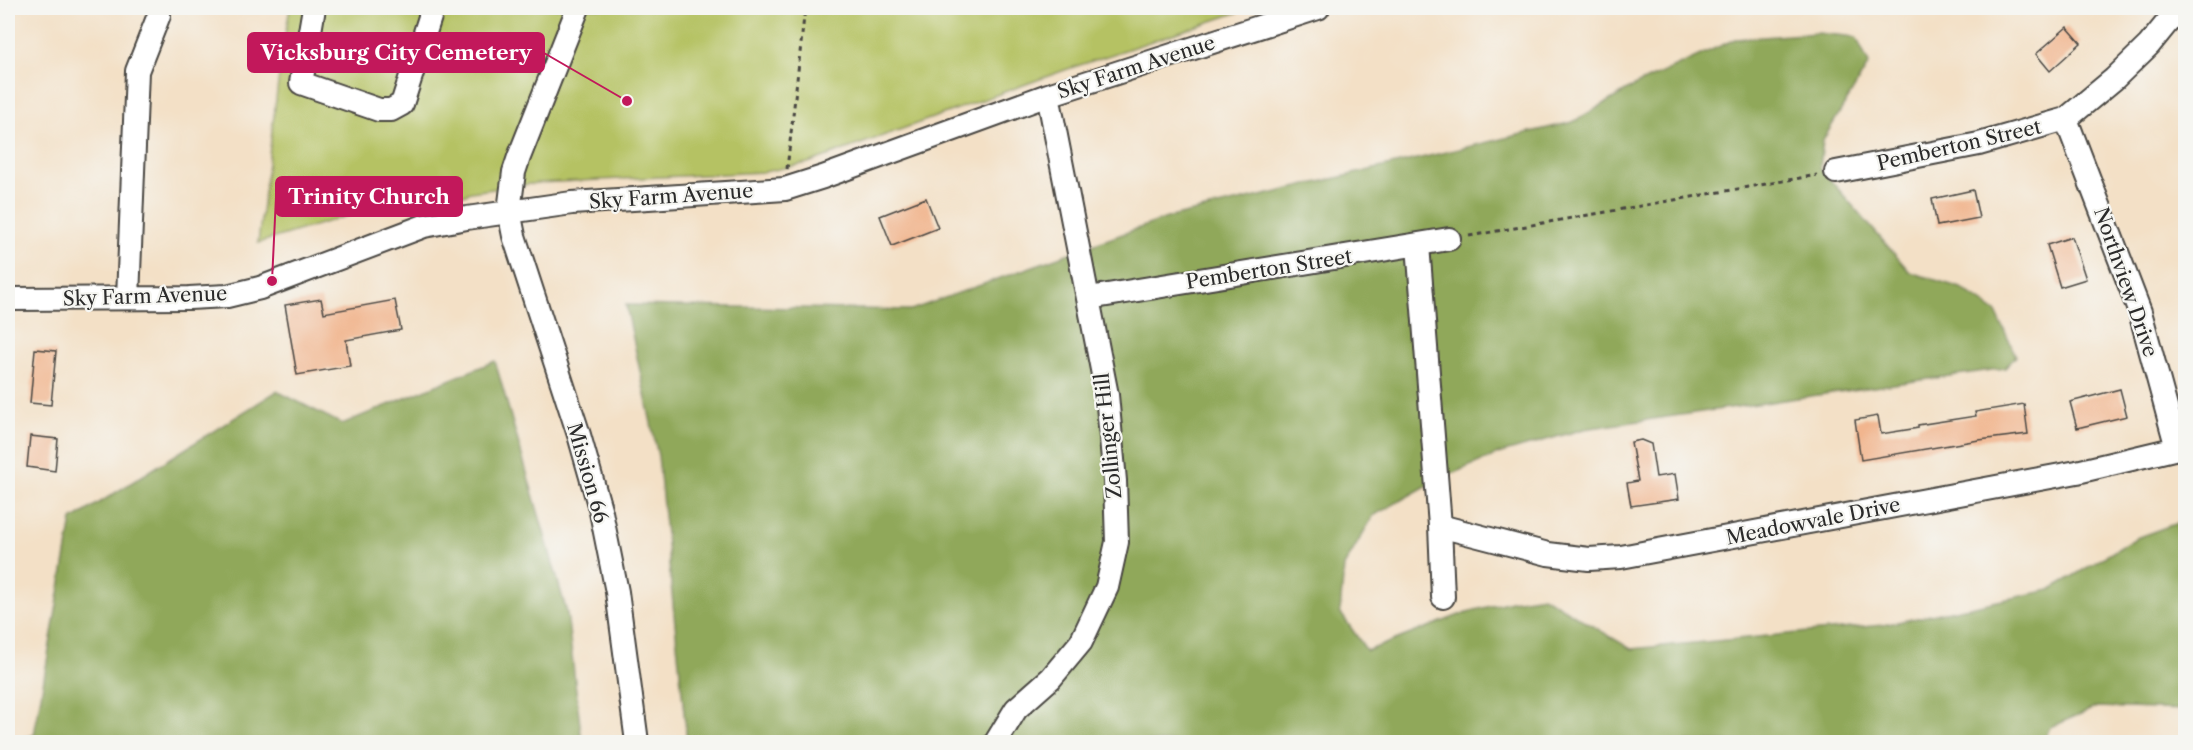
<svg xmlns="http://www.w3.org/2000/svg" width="2193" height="750" font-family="'Libre Caslon Text',serif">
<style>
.green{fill:#b5c264;stroke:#707648;stroke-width:1.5}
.forest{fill:#90a85a;stroke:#5e6a42;stroke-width:1.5}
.building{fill:#f1b58e}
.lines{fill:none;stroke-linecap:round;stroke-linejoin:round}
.minor-casing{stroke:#494642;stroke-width:26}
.path{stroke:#494642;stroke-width:3;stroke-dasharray:4.5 4.5;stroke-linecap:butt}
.minor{stroke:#fff;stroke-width:22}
.labels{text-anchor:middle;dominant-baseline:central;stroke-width:4.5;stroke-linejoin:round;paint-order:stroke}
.street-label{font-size:20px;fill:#2b2b2b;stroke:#f6f6f2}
.leader{fill:none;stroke:#c2185b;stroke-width:2}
.callout-dot{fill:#c2185b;stroke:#f6f6f2;stroke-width:2}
.callout{fill:#c2185b;stroke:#c2185b;stroke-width:2}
.callout-label{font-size:21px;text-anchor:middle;font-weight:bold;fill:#fff}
</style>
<rect width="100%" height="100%" fill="#f6f6f2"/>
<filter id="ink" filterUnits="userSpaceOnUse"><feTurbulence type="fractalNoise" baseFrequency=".0167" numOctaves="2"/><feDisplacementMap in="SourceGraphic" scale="12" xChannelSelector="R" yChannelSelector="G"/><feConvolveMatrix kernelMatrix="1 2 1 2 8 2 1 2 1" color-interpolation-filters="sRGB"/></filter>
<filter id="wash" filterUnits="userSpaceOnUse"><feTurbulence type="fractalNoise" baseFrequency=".008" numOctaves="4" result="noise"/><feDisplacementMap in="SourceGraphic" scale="24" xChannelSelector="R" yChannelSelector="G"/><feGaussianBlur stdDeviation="1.35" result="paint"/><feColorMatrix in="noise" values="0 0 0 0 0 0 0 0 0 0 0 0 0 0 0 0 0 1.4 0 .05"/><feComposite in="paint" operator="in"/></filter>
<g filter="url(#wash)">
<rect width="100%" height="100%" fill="#f3e0c6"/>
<path class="green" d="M290,8H1251L1065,70L808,163L764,172L538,183L471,192L425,210L386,204L258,243L282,51Z"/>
<path class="forest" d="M1817,33L1856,37L1869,64L1823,140L1820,168L1910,272L1961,288L1996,312L2016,356L2005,368L1584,429L1498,454L1435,481L1373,516L1344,566L1340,612L1367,651L1467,612L1511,601L1543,596L1631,649L1883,625L2050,590L2136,538L2185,520V710L2097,707L2050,727L2044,742H687L658,456L626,305L911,310L1167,218L1573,122L1636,85L1735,39Z
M495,361L567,613L582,742H12L34,735L72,520L277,391L342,424Z"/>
<g id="blocks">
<path class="building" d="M2067,27L2081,43L2050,71L2036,54Z
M1973,190L1979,218L1937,226L1932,199Z
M926,198L938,228L892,246L880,216Z
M2072,237L2086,279L2060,287L2047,245Z
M321,299L324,313L395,300L401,330L346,340L350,366L297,375L285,305Z
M35,349L56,351L51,405L30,403Z
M2120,389L2127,416L2077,428L2070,402Z
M2024,404L2028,434L1979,440L1861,460L1855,420L1878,416L1881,434L1918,428V425L1976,416L1975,412Z
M30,436L58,439L55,471L27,467Z
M1641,440L1651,444L1656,477L1675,474L1679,499L1631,506L1627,483L1638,481L1631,442Z"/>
</g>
</g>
<g filter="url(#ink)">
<use href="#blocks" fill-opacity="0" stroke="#494642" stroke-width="1.5"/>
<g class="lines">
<g class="minor-casing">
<path id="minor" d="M314,8L301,83L379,110H391L402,104L430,17V8
M578,8L519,157L514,172L509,211L514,236L579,435L601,512L617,592L637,742
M2066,119L2140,312L2177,448
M1836,172L1979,144L2066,119L2114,79L2149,45L2179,8
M1418,245L1440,526L1443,597
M128,298L137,71L159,15
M1089,298L1449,239
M8,299L189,298L227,296L260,288L424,226L467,218L572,203L785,189L823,177L1048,95L1318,8
M1440,526L1548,554L1589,559L1621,557L2077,472L2186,446
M996,742L1016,709L1051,678L1081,642L1107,587L1117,542L1115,481L1107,395L1048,95"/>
</g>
<path class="path" d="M787,169L805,8
M1469,236L1817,175"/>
<use href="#minor" class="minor"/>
</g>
</g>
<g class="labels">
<g class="street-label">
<text transform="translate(1136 67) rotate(-18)">Sky Farm Avenue</text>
<text transform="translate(1959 145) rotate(-13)">Pemberton Street</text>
<text transform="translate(671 196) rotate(-4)">Sky Farm Avenue</text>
<text transform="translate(1269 269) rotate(-9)">Pemberton Street</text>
<text transform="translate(2126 282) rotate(71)">Northview Drive</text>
<text transform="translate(145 296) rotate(-2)">Sky Farm Avenue</text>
<text transform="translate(1108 436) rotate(-96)">Zollinger Hill</text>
<text transform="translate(588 473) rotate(74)">Mission 66</text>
<text transform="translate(1813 521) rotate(-11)">Meadowvale Drive</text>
</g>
</g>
<path class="leader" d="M627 101L544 53M272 281L276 197"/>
<g class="callout-dot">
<circle cx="627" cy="101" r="6"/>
<circle cx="272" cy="281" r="6"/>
</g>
<g class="callout">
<rect x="248" y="33" width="296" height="39" rx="6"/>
<rect x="276" y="177" width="186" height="39" rx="6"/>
</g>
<g class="callout-label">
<text x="396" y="60">Vicksburg City Cemetery</text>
<text x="369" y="204">Trinity Church</text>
</g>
<rect width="2193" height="750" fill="none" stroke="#f6f6f2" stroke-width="30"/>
</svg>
